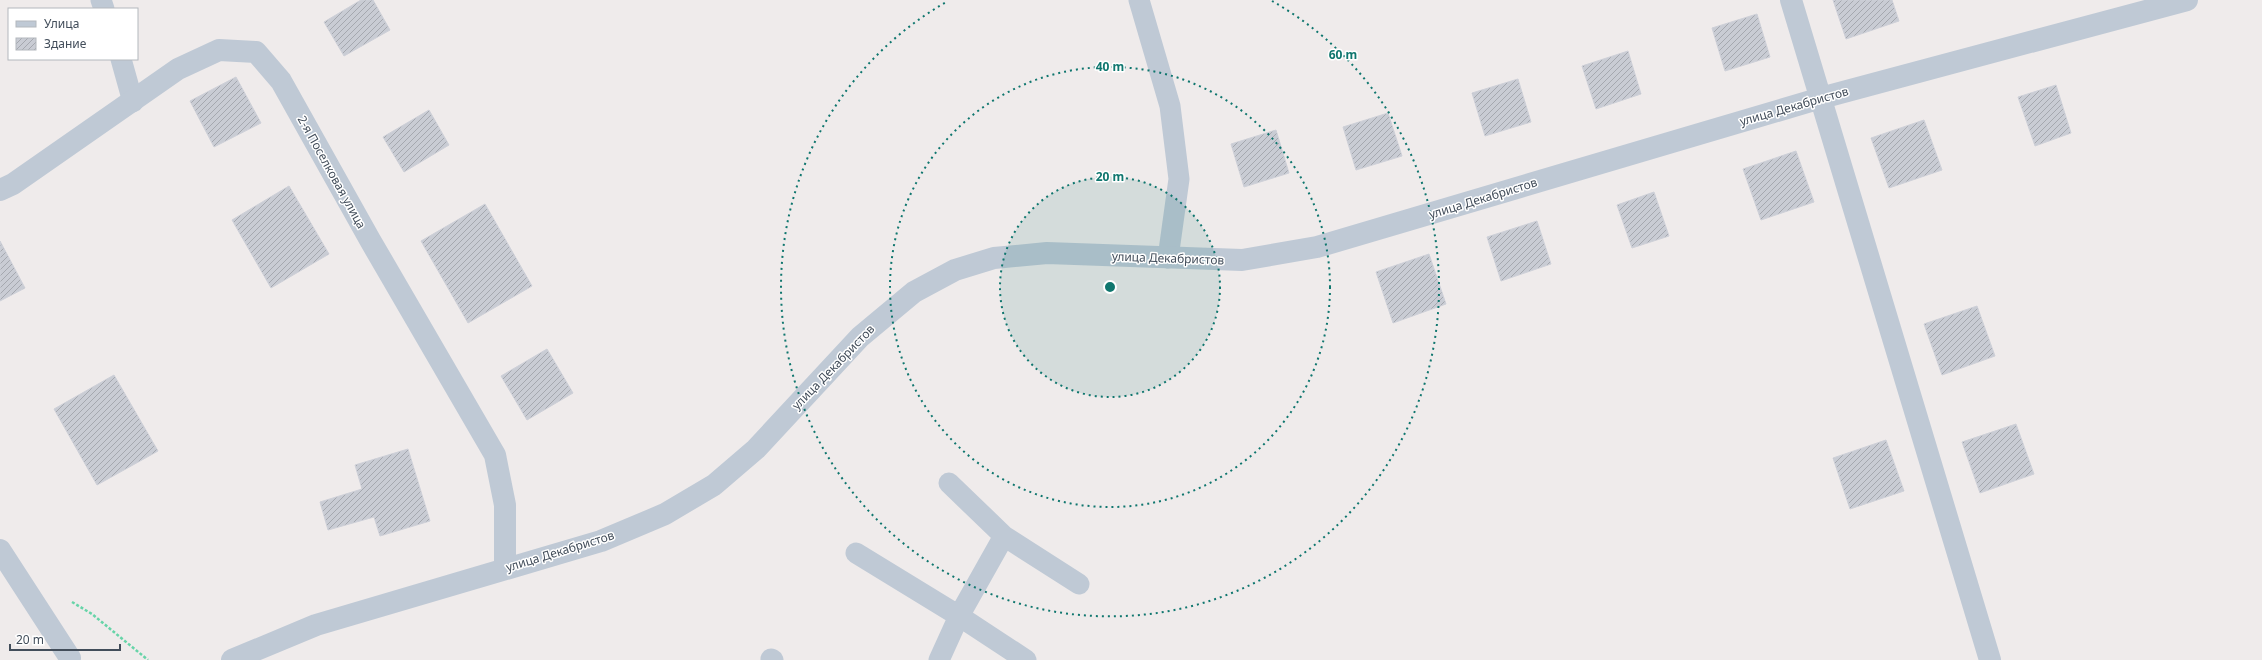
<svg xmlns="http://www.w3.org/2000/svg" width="2262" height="660" font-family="'Noto Sans',sans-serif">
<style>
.building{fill:url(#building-hatch);stroke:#ced0d8}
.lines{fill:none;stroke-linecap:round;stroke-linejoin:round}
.path{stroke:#67d4a8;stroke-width:2.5;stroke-dasharray:3 2;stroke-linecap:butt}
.lane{stroke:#bfc9d5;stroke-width:21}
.street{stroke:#bfc9d5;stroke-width:22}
.ring{fill:none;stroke:#0f766e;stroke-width:2;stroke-dasharray:2 4}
.labels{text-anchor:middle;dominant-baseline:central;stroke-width:3;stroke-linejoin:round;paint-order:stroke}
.street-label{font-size:12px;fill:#424d5a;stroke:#fff}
.centre{fill:#0f766e;stroke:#fff;stroke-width:2}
.ring-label{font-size:12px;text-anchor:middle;font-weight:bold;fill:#0f766e;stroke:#fff;stroke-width:3;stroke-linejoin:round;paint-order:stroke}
</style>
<defs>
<pattern id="building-hatch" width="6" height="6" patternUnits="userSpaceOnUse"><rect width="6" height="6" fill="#c9ccd4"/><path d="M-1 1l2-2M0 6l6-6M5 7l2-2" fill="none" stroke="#a5a8af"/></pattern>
</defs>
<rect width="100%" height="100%" fill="#efebeb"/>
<path class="building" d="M361,0H373L390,30L344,56L324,22Z
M1833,0H1892L1899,21L1846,39Z
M1757,14L1770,57L1725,71L1712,28Z
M1628,51L1641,94L1596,109L1582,66Z
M236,77L261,123L214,147L190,101Z
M1518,79L1531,122L1485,136L1472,93Z
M2056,85L2071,133L2035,146L2018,97Z
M429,110L449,145L404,172L383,137Z
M1388,113L1402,156L1356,170L1343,127Z
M1924,120L1942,170L1889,188L1871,138Z
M1276,130L1289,173L1244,187L1231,144Z
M1796,151L1814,202L1761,220L1743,169Z
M289,186L329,254L271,288L232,220Z
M1654,192L1669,236L1632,248L1617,205Z
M485,204L532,286L468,323L421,241Z
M1537,221L1551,264L1501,281L1487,237Z
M0,241L25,288L0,301Z
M1429,254L1446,304L1393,323L1376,272Z
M1977,306L1995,356L1942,375L1924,324Z
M547,349L573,393L527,420L501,376Z
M114,375L158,451L97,485L54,409Z
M2016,424L2034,474L1980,493L1962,442Z
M1886,440L1904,491L1850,509L1833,458Z
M408,449L430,521L380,536L374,517L328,530L320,502L362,489L355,465Z"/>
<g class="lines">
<path class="path" d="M72,602L92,614L148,660"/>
<path class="lane" d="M101,0L104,9
M1139,0L1170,106L1179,179L1168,258
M121,59L133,102
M949,483L1004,536L1079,584
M856,553L959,616L1026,660
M771,659L773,660
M939,660L959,616L1004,536"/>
<path class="street" d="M1791,0L1990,660
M0,190L13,184L178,69L219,50L256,52L281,81L370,240L495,455L505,505V567
M0,550L70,658
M232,660L316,625L601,541L665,514L714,485L756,449L860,337L914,292L955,270L994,258L1047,253L1242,260L1317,247L1821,98L2187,0"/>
</g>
<circle cx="1110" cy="287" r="110" fill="#0f766e" fill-opacity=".12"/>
<g class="ring">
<circle cx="1110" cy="287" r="110"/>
<circle cx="1110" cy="287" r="220"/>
<path d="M1272 1A329 329 0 1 1 948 1"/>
</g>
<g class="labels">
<g class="street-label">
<text transform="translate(1794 106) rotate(-16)">улица Декабристов</text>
<text transform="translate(332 172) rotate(61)">2-я Поселковая улица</text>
<text transform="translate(1483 198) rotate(-17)">улица Декабристов</text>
<text transform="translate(1168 258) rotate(2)">улица Декабристов</text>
<text transform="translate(833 367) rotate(-46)">улица Декабристов</text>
<text transform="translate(560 551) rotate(-17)">улица Декабристов</text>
</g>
</g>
<circle cx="1110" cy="287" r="6" class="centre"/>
<g class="ring-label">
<text x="1343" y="59">60 m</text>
<text x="1110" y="71">40 m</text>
<text x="1110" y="181">20 m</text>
</g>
<rect x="8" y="8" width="130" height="52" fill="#ffffff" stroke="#b3b8bd"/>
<rect x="16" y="21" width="20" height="6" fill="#bfc9d5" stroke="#b3b8bd"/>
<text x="44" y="28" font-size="12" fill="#424d5a">Улица</text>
<rect x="16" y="38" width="20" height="12" fill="url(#building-hatch)" stroke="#b3b8bd"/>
<text x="44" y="48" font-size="12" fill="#424d5a">Здание</text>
<path d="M10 644v6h110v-6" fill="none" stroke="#424d5a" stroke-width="2"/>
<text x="16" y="644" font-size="12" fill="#424d5a" stroke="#ffffff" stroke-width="3" paint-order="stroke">20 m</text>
</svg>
